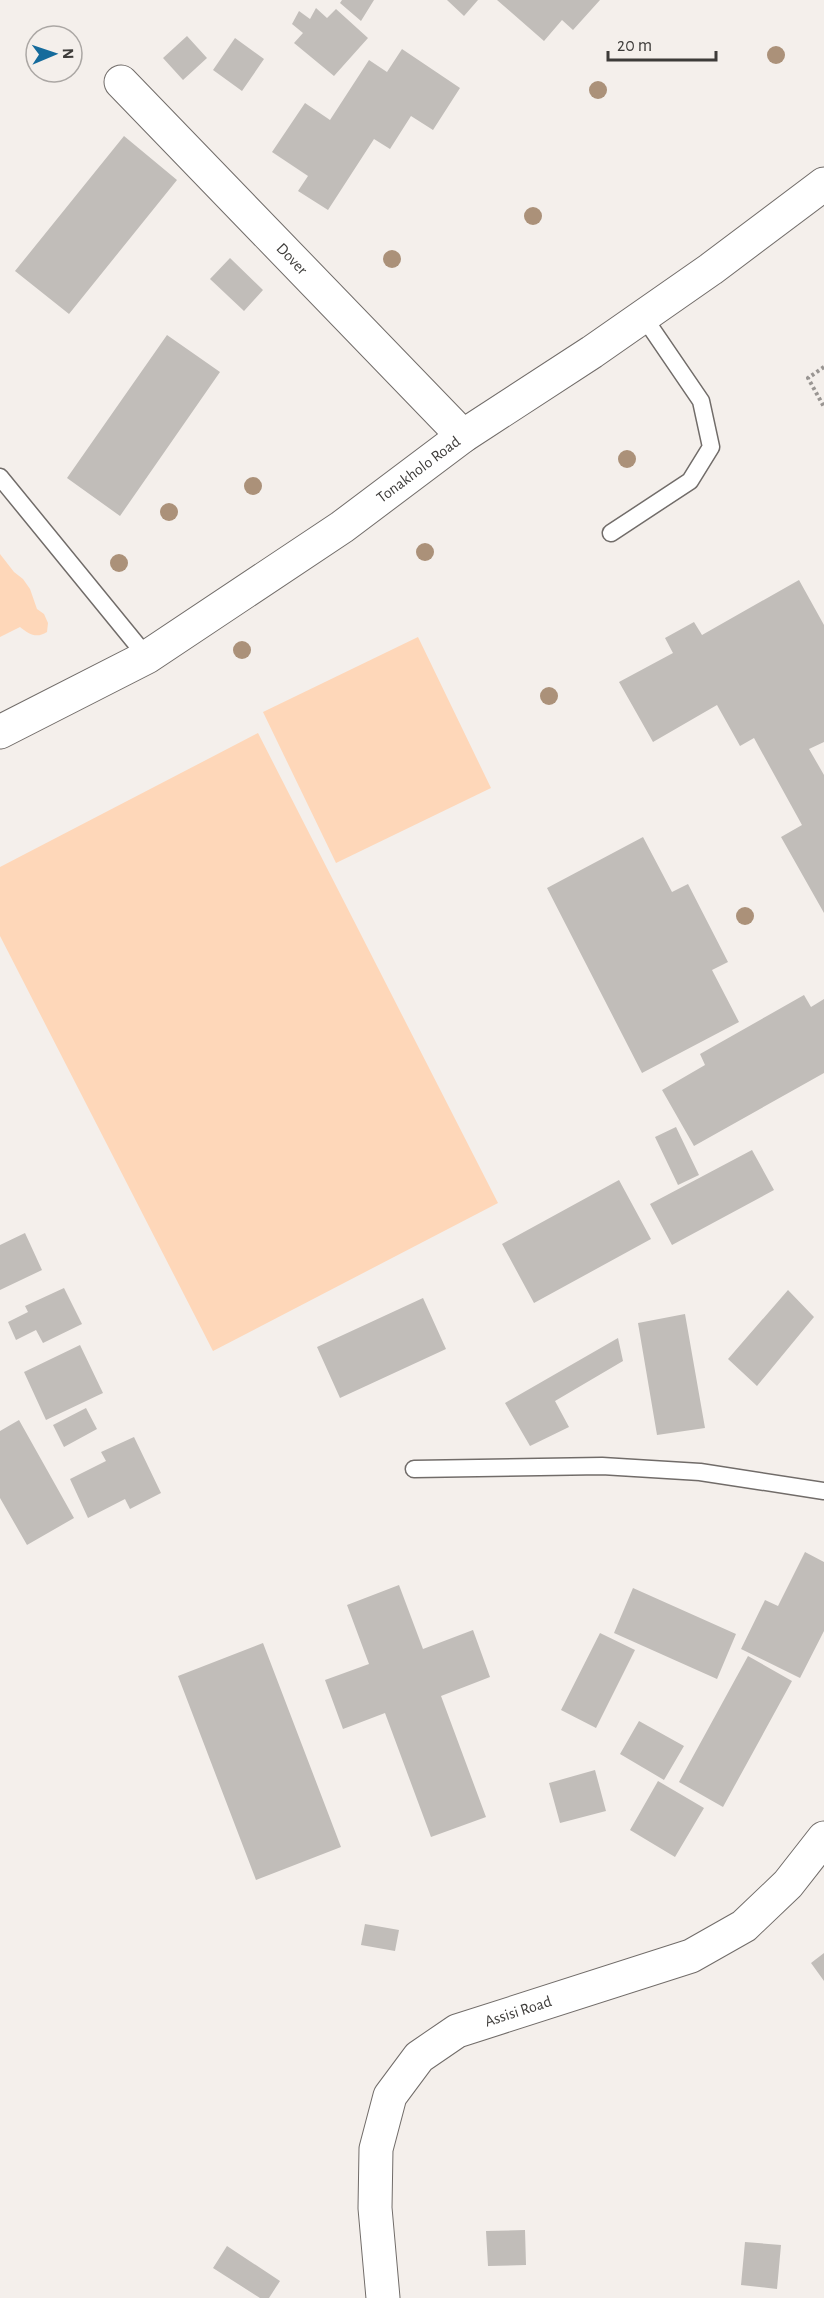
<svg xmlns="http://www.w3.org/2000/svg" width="824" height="2298" font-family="'Alegreya Sans',sans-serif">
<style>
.green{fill:#fed7b9}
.building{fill:#c1bdb9}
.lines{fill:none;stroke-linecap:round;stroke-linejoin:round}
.service-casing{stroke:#716c69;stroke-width:19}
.minor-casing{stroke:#716c69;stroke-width:35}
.path{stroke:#999592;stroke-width:4;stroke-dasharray:3 3;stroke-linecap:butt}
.service{stroke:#fff;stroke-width:16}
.minor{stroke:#fff;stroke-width:33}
.tree{fill:#ab9179}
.labels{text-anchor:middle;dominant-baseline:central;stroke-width:5;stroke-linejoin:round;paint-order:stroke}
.street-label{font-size:16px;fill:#3d3b39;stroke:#f4efeb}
</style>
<rect width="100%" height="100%" fill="#f4efeb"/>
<path class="green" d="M0,554L14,572L23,579L30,589L37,609L44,614L48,623L47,632C36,639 29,634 20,627L0,637Z
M418,637L491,788L336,863L263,712Z
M258,733L498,1203L213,1351L0,936V867Z"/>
<path class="building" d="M342,0H374L361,21L340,3Z
M447,0H478L464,16Z
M497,0H600L573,30L562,20L544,41Z
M316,8L327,18L336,9L368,38L334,76L294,43L303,33L292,24L299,11L310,19Z
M187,36L207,58L183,80L163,58Z
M235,38L264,59L242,91L213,70Z
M402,49L460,88L433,130L411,116L390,149L374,139L328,210L298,191L308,176L272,152L305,103L330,120L369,60L387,72Z
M124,136L177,180L69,314L15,271Z
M230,258L263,290L244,311L210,279Z
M167,335L220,372L120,516L67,478Z
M799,580L824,625V742L809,749L824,775V913L781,837L802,825L754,738L740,746L717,705L653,742L619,682L673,653L665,638L694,622L702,635Z
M643,837L672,892L688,884L728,962L712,970L739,1022L642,1073L547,888Z
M804,995L811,1007L824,999V1073L694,1146L662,1090L705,1065L700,1054Z
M676,1127L699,1175L678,1185L655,1137Z
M752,1150L774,1190L672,1245L650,1204Z
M619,1180L651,1239L534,1303L502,1244Z
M25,1233L42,1270L0,1290V1245Z
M64,1288L82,1324L43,1343L36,1330L16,1340L8,1322L28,1312L25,1306Z
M788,1290L814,1317L757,1386L728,1359Z
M423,1298L446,1349L340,1398L317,1347Z
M685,1314L705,1428L657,1435L638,1323Z
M618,1338L623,1361L555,1401L569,1427L530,1446L505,1403Z
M80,1345L103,1393L46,1420L24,1372Z
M86,1408L97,1429L64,1447L53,1425Z
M19,1420L74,1518L27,1545L0,1498V1431Z
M134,1437L161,1493L130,1509L125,1499L88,1518L70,1479L106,1461L101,1452Z
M805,1552L824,1562V1631L800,1678L741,1649L765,1600L778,1606Z
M399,1585L423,1649L473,1630L490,1677L441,1696L486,1817L431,1837L385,1713L343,1729L325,1680L369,1664L347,1605Z
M633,1588L736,1634L717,1679L614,1633Z
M600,1633L635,1650L596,1728L561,1710Z
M263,1643L341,1847L256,1880L178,1676Z
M748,1656L792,1681L723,1807L679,1782Z
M639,1721L684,1746L664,1780L620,1754Z
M595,1770L606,1811L560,1823L549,1783Z
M658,1781L704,1808L675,1857L630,1830Z
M365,1924L399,1930L395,1951L361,1945Z
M824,1953V1981L811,1963Z
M525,2230L526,2265L488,2266L486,2231Z
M745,2242L781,2245L777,2289L741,2285Z
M227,2246L280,2281L269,2298H260L213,2268Z"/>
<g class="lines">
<g class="service-casing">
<path id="service" d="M0,477L147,657
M611,533L690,481L711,447L701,401L643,316
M414,1469L602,1466L700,1472L824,1491"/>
</g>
<g class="minor-casing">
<g id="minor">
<path id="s1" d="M121,82L463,436"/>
<path id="s2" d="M0,732L147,657L342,527L463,436L592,352L711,269L824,184"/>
<path id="s3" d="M383,2298L375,2208L376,2149L390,2096L419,2057L457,2031L691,1956L744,1926L788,1884L824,1838"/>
</g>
</g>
<path class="path" d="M824,367L808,378L824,407"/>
<use href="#service" class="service"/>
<use href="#minor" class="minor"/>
</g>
<g class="tree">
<circle cx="776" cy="55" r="9"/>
<circle cx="598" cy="90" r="9"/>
<circle cx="533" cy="216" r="9"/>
<circle cx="392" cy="259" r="9"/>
<circle cx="627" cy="459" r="9"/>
<circle cx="253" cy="486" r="9"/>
<circle cx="169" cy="512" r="9"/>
<circle cx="425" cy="552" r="9"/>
<circle cx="119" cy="563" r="9"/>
<circle cx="242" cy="650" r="9"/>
<circle cx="549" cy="696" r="9"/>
<circle cx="745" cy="916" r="9"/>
</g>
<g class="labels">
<g class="street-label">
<text stroke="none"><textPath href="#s1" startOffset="246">Dover</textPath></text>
<text stroke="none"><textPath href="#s2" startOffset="495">Tonakholo Road</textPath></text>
<text stroke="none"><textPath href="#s3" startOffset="363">Assisi Road</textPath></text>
</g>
</g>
<g transform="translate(54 54) rotate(88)"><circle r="28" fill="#f4efeb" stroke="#aba7a4" stroke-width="1.5"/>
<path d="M0-4.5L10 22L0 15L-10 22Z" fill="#156b9c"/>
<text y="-9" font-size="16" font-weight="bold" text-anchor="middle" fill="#3d3b39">N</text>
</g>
<path d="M608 51v9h108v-9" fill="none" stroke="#3d3b39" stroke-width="3"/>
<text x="617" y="51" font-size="18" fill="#3d3b39" stroke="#f4efeb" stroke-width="4.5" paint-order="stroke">20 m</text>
</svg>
